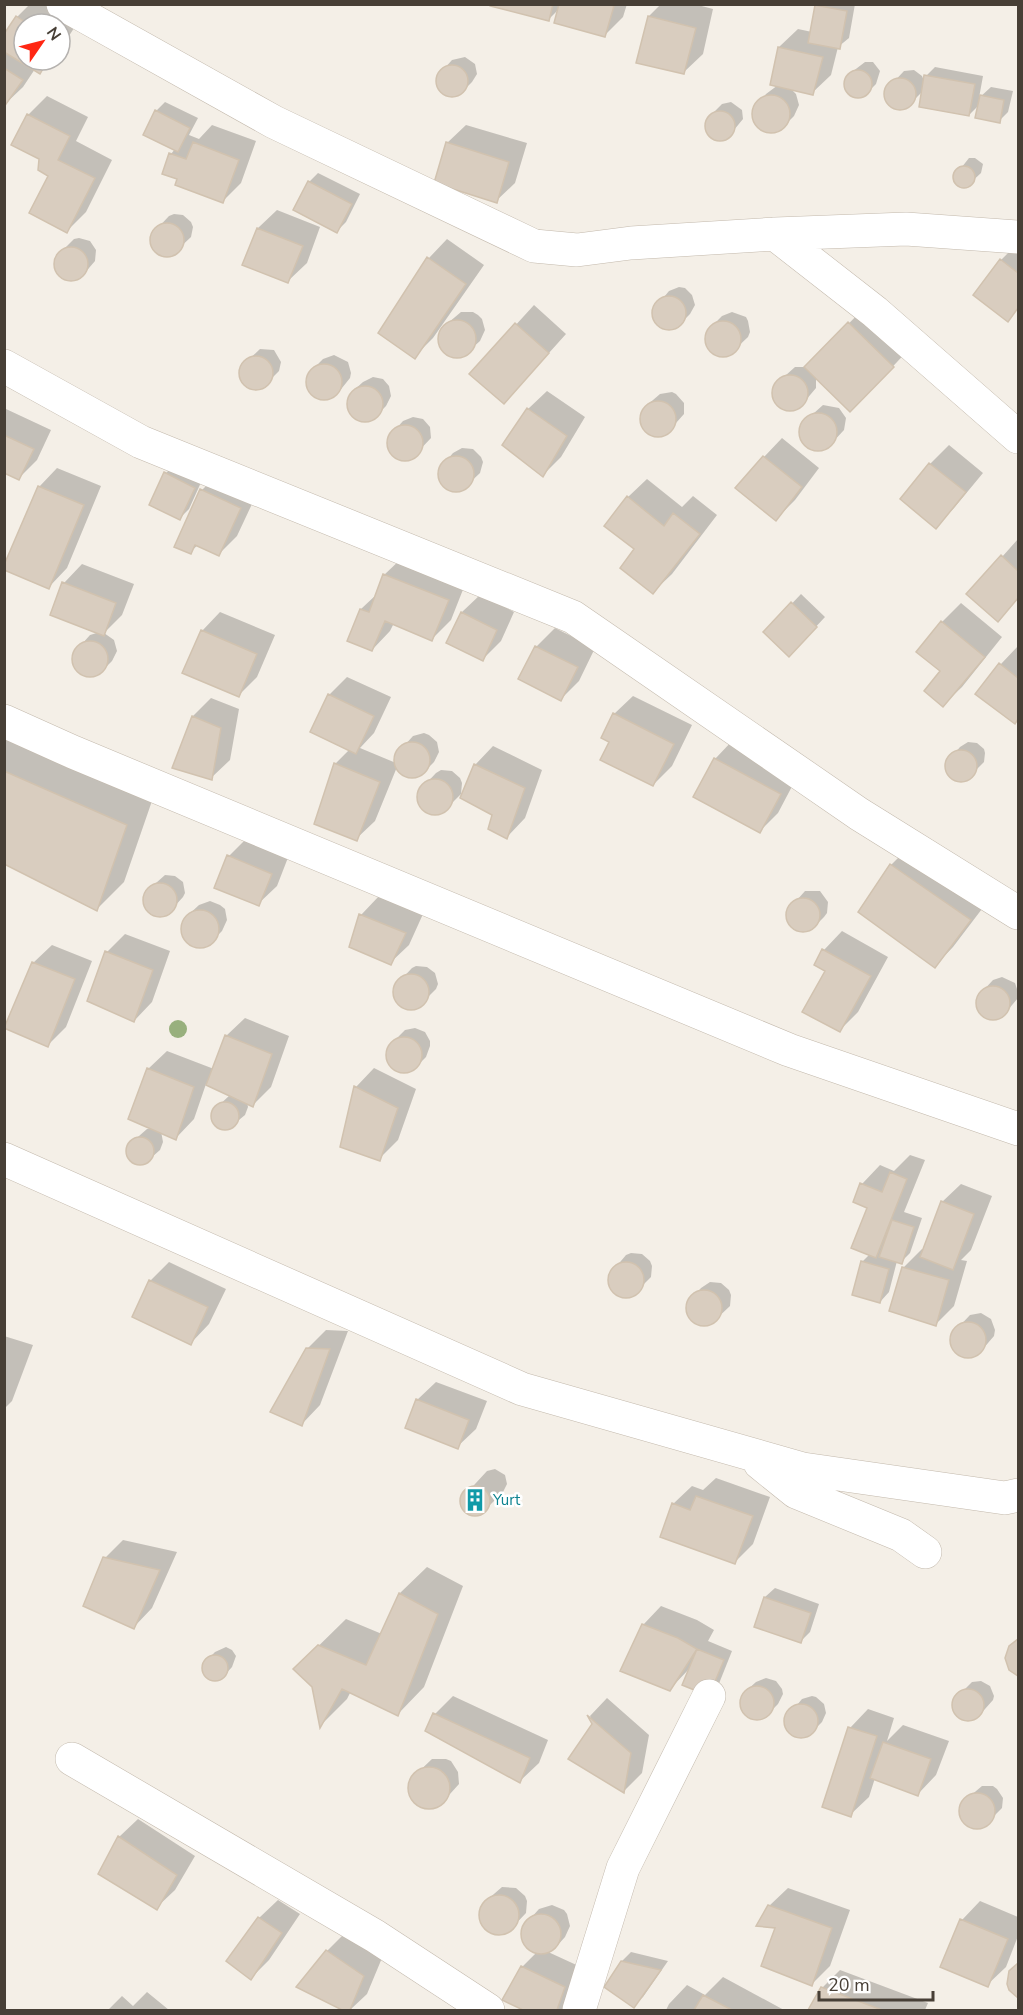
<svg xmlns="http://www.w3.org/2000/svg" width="1023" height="2015" font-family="'Nunito Sans',sans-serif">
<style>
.shadow{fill:#0003}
.building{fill:#d9cdbf;stroke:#d1c2af;stroke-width:1.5}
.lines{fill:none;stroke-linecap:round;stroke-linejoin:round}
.street-casing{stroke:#c3b9ac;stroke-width:34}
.street{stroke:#fff;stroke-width:33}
.tree{fill:#98b07d}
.labels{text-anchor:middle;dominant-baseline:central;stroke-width:5;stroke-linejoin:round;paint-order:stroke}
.culture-label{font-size:15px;fill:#0d838f;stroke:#fff;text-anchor:start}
</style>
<rect width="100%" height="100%" fill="#f4efe7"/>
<path class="shadow" d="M30,4H44L76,25L60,50V24H24V60H51L39,72L35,69L23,87L4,105V37L17,17Z
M492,4H627L623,17L605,35L560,8L549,19Z
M661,4H694L713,9L703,54L684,72L649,16Z
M818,4H855L849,38L838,47L831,75L812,93L790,88L796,94L799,105L794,116L784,126L774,132L762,129L755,120L754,109L766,94L778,85L779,47L798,29L812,32Z
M465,57L475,64L477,74L472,82L462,92L453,96L443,92L438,84V79L443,70L452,60Z
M865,62H873L880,71L876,84L867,93L858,97L850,94L845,87L848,75Z
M935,67L983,76L979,98L991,87L1013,91L1008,112L999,121L980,104L969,115L924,90L908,106L904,108L895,107L888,101L886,97L888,88L904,71L914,70L922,76L925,83L926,76Z
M47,96L88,117L76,141L112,160L86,212L67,231L50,175L41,158L28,115Z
M165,102L198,118L189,135L199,139L212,125L256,141L241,183L222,202L179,178L171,154L175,149L156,111Z
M731,102L742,110L743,119L729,136L717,139L709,135L706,126L709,117L722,104Z
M466,125L527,143L515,183L496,201L447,143Z
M969,158H975L983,164L981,173L966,187L960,186L955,183L954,177Z
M318,173L360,194L346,222L337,231L309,182Z
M277,210L320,227L307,263L288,281L258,228Z
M174,214L183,215L191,222L193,227L191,237L173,254L163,255L158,253L152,244L153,233L169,216Z
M79,238L90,241L96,250L95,261L83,275L74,280L64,278L56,271L57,256L74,239Z
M447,239L484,265L433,338L414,357L380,333L429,258Z
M1018,243V309L1007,320L1001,260Z
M679,287L685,288L692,295L695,305L690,314L680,324L671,328L661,326L655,319L654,309L669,291Z
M534,305L566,334L522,383L472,373Z
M867,305L911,347L869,392L816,376V388L800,407L789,410L778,405L775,400L774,389L776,384L795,367H806Z
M461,312H473L478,315L482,319L485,330L480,341L470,350L459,356L448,354L440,345L439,339L442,328Z
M732,312L746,317L748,321L750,332L748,337L729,355H718L708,348L706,337L712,326L722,316Z
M260,349L274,350L281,362L279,371L265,385L255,389L246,385L241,376L242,366Z
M334,355L348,362L351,373L350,378L338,393L328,399L317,398L309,390L308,378L313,369L323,359Z
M373,377L383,379L389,386L391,396L386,406L376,416L366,421L360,420L351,413L348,402L353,391L363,382Z
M547,391L585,417L561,457L543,475L528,409Z
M672,392L676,394L684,403V414L668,432L657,436L647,432L643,427L641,417L646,406L660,394Z
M823,405L839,408L846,418L844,430L831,444L821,450H815L805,444L801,433L804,422Z
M6,409L51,430L37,460L19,478L4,471V411Z
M413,417L423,419L430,427L431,438L414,456L404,459L394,455L391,451L389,441L394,431L403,421Z
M782,438L819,468L795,500L776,519L764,457Z
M949,445L983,473L954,508L936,527L902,499L930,464Z
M462,448L473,449L481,457L483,462L480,473L462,490H451L442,484L439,473L440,468L453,453Z
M175,464L203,478L189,509L180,518L166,473Z
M57,468L101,486L67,568L49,587L39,487Z
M220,472L259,489L237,536L219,554L198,545L190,552L202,490Z
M647,479L682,507L693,496L717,515L672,574L653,592L636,549L628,497Z
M1018,539V599L998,620L969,594Z
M403,557L466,582L451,620L432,639L394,623L390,631L372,650L349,640L361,609L377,594L384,575Z
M82,564L134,584L122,615L104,633L114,640L117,651L112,661L102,671L92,676H87L76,670L73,659L74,653L90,635L100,632L64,583Z
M481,594L514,612L501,641L483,659L448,642L462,612Z
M801,594L825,617L798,646L765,632Z
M961,603L1002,637L962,687L943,705L942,671L918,651L942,622Z
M220,612L275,635L257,677L238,696L202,631Z
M555,628L595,648L579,681L561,699L536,647Z
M1018,646V718L1014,722L977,694L1001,664Z
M347,677L391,697L374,733L360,748L396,763V755L404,746L413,736L424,733L429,735L437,742L439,752L434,762L420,776L408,777L404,775L397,767L375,821L356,839L335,764L350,749L329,695Z
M633,696L692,725L672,766L653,785L611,741L614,714Z
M211,698L239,709L230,760L211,778L193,716Z
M4,733L153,798L124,882L97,909L4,863Z
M733,740L798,775L778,813L760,831L715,759Z
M968,742L977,743L984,749L985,753L984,762L967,779L958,780L950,775L948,761L960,747Z
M493,746L542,770L525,818L507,837L494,814L475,765Z
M441,770L452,771L460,778L462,783L461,794L443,812L432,814L426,812L419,803V791L436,773Z
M247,838L289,855L277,886L258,904L229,856Z
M909,847L988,901L953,947L935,966L891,865Z
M165,875L175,876L183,882L185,893L183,897L174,907L166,914L161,915L152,913L145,906V895L147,891Z
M805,891H820L828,902L827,913L824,917L814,927L804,931L794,928L788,919L789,909Z
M379,896L423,914L409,945L390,963L361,915Z
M210,901L220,905L225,909L227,920L222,931L213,940L202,946H197L187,940L182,930L185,918L199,905Z
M842,931L888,957L858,1012L839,1031L827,970L816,964L824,950Z
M125,934L170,951L152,1002L134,1021L107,952Z
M52,945L92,961L66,1027L48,1045L33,963Z
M416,966L427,967L435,973L438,984L436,989L418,1007L407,1009L402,1007L395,998V986L412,968Z
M1002,977L1015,983L1018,992V998L1002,1017L991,1019L981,1015L977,1005L980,994L993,980Z
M245,1018L289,1036L271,1087L253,1105L247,1102L248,1107L245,1115L228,1129L220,1128L214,1123L212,1115L216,1108L230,1095L206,1084L194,1119L176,1138L161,1131L163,1142L160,1150L144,1164L136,1163L129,1158L128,1150L131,1143L147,1129H155L148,1069L167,1051L214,1069L226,1036Z
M415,1028L425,1032L430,1041V1046L426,1057L416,1067L412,1070L400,1071L391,1065L387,1055L391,1044L405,1030Z
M374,1068L416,1089L398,1140L379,1159L342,1146L356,1087Z
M910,1155L925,1160L904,1212L922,1218L910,1253L901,1262L897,1261L889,1292L880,1302L862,1262L870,1254L869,1207L862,1184L880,1165L894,1171Z
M961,1184L992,1196L971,1250L961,1260L967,1261L954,1306L935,1325L903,1268L922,1249L924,1250L942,1202Z
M631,1253L642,1254L650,1261L652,1266L651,1277L633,1295L622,1297L617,1294L610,1286V1274L626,1255Z
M169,1262L226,1289L209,1324L191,1343L150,1281Z
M710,1282L721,1283L729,1290L731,1295L730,1306L712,1323L701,1325L696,1323L688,1314V1303L701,1288Z
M981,1313L991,1319L995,1330L994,1336L982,1350L973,1356H962L954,1348L952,1344L953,1333L970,1315Z
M326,1330L348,1331L320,1405L302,1424L307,1349Z
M4,1336L33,1345L12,1401L4,1409Z
M436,1382L487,1401L476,1429L457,1447L417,1400Z
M495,1469L505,1475L507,1484L503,1492L484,1511L471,1514L465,1509L463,1497L487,1471Z
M716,1478L770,1497L753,1544L735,1562L673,1504L692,1486L703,1490Z
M123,1540L177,1552L152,1608L134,1627L105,1558Z
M427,1567L463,1586L424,1687L398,1714L351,1691L347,1699L321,1725L314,1686L295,1669L346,1619L382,1634L400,1593Z
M775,1588L819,1604L810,1632L801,1641L756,1626L765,1597Z
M661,1606L697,1620L714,1630L708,1641L732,1651L718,1686L690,1668L670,1689L643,1625Z
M1018,1638V1674L1010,1669L1007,1664V1652Z
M226,1647L232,1650L236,1656L232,1667L223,1677L216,1680L208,1678L204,1672L206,1661L215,1652Z
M766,1678L776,1681L782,1689L783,1694L778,1704L765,1717L755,1719L746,1714L741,1705V1701L746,1691L756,1682Z
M981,1681L990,1686L994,1696L993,1700L977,1718L973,1720L963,1719L954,1709L955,1699L972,1682Z
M453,1696L548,1740L539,1763L520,1781L435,1714Z
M812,1696L816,1697L824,1704L826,1713L822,1722L812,1732L803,1737L798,1736L790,1732L786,1718L802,1699Z
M607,1698L649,1735L642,1773L624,1791L590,1716Z
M868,1709L894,1718L887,1741L903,1725L949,1741L936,1775L918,1794L875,1778L869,1797L850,1815V1728Z
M432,1759H446L451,1761L458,1772L459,1784L441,1804L436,1807H423L412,1798L409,1792L412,1778Z
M982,1786H993L997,1789L1003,1798L1002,1808L988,1822L979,1827L969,1826L962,1818L961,1813L963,1802Z
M138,1819L195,1856L175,1890L156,1908L119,1837Z
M502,1887L516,1888L525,1896L527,1901L526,1913L508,1932L503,1934L491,1933L482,1924L480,1911L487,1900Z
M788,1888L850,1910L830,1966L811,1985L777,1926L769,1906Z
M278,1900L300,1914L269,1960L251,1978L259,1918Z
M980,1901L1018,1917V1936L1006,1967L987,1985L962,1920Z
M552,1905L564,1910L567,1914L570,1926L565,1937L556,1947L546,1951L583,1968L564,2010H527L504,2000L522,1967L537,1952L528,1948L524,1943L523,1930L530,1919L539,1909Z
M346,1932L382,1958L367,1994L350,2010H345L299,1987L327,1951Z
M631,1952L668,1961L643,1997L633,2006L622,1961Z
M840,1970L928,2003L925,2010H810L822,1988Z
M723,1977L784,2010H666L669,2004L687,1985L705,1995Z
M147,1992L169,2010H108L122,1996L133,2006Z"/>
<path class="building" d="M490,4H553L549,21L490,6Z
M559,4H607L614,6L605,37L554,23Z
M815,5L847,11L840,49L808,43Z
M16,16L28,24H24V60H48L40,74L4,52V34Z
M648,16L696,28L684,74L636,63Z
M778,47L823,57L813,95L770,85Z
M436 81a16 16 0 1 1 32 0a16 16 0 1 1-32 0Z
M4,68L23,80L4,107Z
M844 84a14 14 0 1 1 28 0a14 14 0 1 1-28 0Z
M924,75L975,84L969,116L919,107Z
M884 94a16 16 0 1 1 32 0a16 16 0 1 1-32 0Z
M752 114a19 19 0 1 1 38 0a19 19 0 1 1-38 0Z
M980,95L1004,100L1000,123L975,118Z
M155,110L190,128L178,152L143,135Z
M705 126a15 15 0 1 1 30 0a15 15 0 1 1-30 0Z
M27,114L70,136L58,160L95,178L67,233L29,213L48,176L38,170L39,159L11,145Z
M193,142L239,160L223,203L175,185L177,179L162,174L169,153L186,159Z
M446,142L509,162L497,203L434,183Z
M953 177a11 11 0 1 1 22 0a11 11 0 1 1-22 0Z
M308,181L352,204L337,233L293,210Z
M150 240a17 17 0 1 1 34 0a17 17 0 1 1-34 0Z
M257,228L303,246L288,283L242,265Z
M54 264a17 17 0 1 1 34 0a17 17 0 1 1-34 0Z
M427,257L466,284L415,359L378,333Z
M1000,259L1018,273V308L1008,322L973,295Z
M652 313a17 17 0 1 1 34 0a17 17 0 1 1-34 0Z
M438 339a19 19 0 1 1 38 0a19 19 0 1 1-38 0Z
M705 339a18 18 0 1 1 36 0a18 18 0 1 1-36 0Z
M848,322L894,367L850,412L804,367Z
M515,323L549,353L504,404L469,374Z
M239 373a17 17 0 1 1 34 0a17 17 0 1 1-34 0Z
M306 382a18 18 0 1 1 36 0a18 18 0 1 1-36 0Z
M772 393a18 18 0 1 1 36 0a18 18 0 1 1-36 0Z
M347 404a18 18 0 1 1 36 0a18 18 0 1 1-36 0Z
M640 419a18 18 0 1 1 36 0a18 18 0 1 1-36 0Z
M527,408L567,436L543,477L502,445Z
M799 432a19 19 0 1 1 38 0a19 19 0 1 1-38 0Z
M387 443a18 18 0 1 1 36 0a18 18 0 1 1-36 0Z
M4,435L34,449L19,480L4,473Z
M438 474a18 18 0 1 1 36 0a18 18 0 1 1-36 0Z
M763,456L802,487L776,521L735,488Z
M929,463L966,492L936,529L900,499Z
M164,472L195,488L180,520L149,505Z
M38,486L84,505L49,589L4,570V565Z
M200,489L241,508L219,556L195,545L191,554L174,547Z
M627,496L664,526L673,513L700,534L653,594L620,568L634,549L604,526Z
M1001,555L1018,571V598L998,622L966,594Z
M383,574L449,600L432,641L385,621L372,651L347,641L360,609L369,612Z
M62,582L116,603L104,636L50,615Z
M791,602L817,627L789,657L763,632Z
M461,612L497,630L483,661L446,643Z
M941,621L985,657L943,707L924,691L940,671L916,652Z
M201,630L257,654L239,697L182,673Z
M72 659a18 18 0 1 1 36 0a18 18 0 1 1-36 0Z
M535,646L578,667L561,701L518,679Z
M999,663L1018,678V719L1015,724L975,694Z
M328,694L374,716L356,754L310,732Z
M613,713L674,744L653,786L600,760L609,742L601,738Z
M192,716L221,728L212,780L172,768Z
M394 760a18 18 0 1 1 36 0a18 18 0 1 1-36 0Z
M945 766a16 16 0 1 1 32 0a16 16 0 1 1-32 0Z
M714,758L781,794L760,833L693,797Z
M334,763L380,782L357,841L314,824Z
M474,764L525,788L507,839L488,829L492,815L460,798Z
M4,771L127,825L97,911L4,864Z
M417 797a18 18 0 1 1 36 0a18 18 0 1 1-36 0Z
M227,855L272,874L259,906L214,888Z
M890,864L971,920L935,968L858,912Z
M143 900a17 17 0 1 1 34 0a17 17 0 1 1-34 0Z
M786 915a17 17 0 1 1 34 0a17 17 0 1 1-34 0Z
M181 929a19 19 0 1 1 38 0a19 19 0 1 1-38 0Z
M359,914L406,933L391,965L349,947Z
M822,949L871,976L840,1032L802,1012L825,971L814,965Z
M105,951L153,970L134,1022L87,1001Z
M32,962L75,979L48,1047L4,1028Z
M393 992a18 18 0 1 1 36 0a18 18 0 1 1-36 0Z
M976 1003a17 17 0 1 1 34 0a17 17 0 1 1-34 0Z
M225,1035L272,1054L253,1107L206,1085Z
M386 1055a18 18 0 1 1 36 0a18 18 0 1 1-36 0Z
M147,1068L194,1087L176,1140L128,1119Z
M354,1086L398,1108L380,1161L340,1147Z
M211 1116a14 14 0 1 1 28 0a14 14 0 1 1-28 0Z
M126 1151a14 14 0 1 1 28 0a14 14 0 1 1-28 0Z
M890,1172L907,1179L876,1258L851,1248L867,1208L853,1202L860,1183L882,1192Z
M941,1201L974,1214L953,1270L920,1257Z
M892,1220L914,1227L902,1264L879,1257Z
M861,1261L889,1269L880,1303L852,1295Z
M608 1280a18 18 0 1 1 36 0a18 18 0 1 1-36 0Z
M902,1267L949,1280L936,1326L889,1311Z
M149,1280L208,1307L191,1345L132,1317Z
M686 1308a18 18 0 1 1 36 0a18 18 0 1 1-36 0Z
M950 1340a18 18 0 1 1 36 0a18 18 0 1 1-36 0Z
M306,1348L330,1349L302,1426L270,1412Z
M416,1399L469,1420L458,1449L405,1428Z
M460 1501a15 15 0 1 1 30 0a15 15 0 1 1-30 0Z
M696,1496L753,1516L735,1564L660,1537L672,1503L690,1510Z
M103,1557L160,1570L134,1629L83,1606Z
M399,1593L438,1614L398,1716L342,1689L320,1728L312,1687L293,1669L318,1645L366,1665Z
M764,1597L811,1613L801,1643L754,1627Z
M642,1624L678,1638L697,1649L670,1691L620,1671Z
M1018,1639V1676L1009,1670L1005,1658L1009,1646Z
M697,1649L724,1660L709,1696L682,1685Z
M202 1668a13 13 0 1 1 26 0a13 13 0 1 1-26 0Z
M740 1703a17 17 0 1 1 34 0a17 17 0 1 1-34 0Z
M952 1705a16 16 0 1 1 32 0a16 16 0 1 1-32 0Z
M784 1721a17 17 0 1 1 34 0a17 17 0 1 1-34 0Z
M433,1713L530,1758L520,1783L425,1731Z
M587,1715L631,1753L624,1793L568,1759L592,1724Z
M848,1727L877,1736L851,1817L822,1807Z
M883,1742L931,1759L918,1796L870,1778Z
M408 1788a21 21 0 1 1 42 0a21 21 0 1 1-42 0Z
M959 1811a18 18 0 1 1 36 0a18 18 0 1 1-36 0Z
M118,1836L177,1875L157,1910L98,1874Z
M479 1915a20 20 0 1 1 40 0a20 20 0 1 1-40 0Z
M768,1905L832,1928L812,1986L761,1966L775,1928L756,1926Z
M521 1934a20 20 0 1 1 40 0a20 20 0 1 1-40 0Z
M258,1917L282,1933L251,1980L226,1961Z
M960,1919L1008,1939L988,1987L940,1967Z
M326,1950L364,1976L350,2010H342L296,1987Z
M621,1961L661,1970L634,2008L604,1987Z
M1018,1963V1962V1998L1009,1990L1007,1984L1009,1971Z
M521,1966L565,1987L557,2010H523L502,2000Z
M821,1987L882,2010H808Z
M703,1995L732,2010H694Z"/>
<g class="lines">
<g class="street-casing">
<path id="street" d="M63,4L274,122L534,246L577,250L631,243L775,234L906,229L1018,237
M775,234L875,312L1018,437
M4,366L141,442L573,617L859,814L1018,913
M4,721L73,752L789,1050L1018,1129
M4,1159L522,1389L803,1469L1005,1498L1018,1495
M760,1463L796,1492L901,1535L925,1552
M72,1759L375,1936L488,2010
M579,2010L623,1868L709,1696"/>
</g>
<use href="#street" class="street"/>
</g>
<circle class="tree" cx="178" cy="1029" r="9"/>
<defs>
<g id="building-bare" transform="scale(1.8)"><path d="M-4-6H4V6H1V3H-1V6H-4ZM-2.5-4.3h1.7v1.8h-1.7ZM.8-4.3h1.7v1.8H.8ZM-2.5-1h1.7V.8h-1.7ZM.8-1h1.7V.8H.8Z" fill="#0f9aa8" stroke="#fff" stroke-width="2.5" paint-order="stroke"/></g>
</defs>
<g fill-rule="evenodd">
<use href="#building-bare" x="475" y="1500"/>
</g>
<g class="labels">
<g class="culture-label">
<text x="493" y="1500">Yurt</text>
</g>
</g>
<rect width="1023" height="2015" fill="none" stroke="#473f36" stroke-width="12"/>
<g transform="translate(42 42) rotate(55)"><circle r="28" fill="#ffffff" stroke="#b5b2af" stroke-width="1.5"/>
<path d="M0-4.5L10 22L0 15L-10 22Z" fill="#ff2713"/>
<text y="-9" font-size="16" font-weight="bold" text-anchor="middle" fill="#473f36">N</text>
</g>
<path d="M819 1991v9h114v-9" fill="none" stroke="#473f36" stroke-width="3"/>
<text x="828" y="1991" font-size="18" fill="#473f36" stroke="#ffffff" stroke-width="4.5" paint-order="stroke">20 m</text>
</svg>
